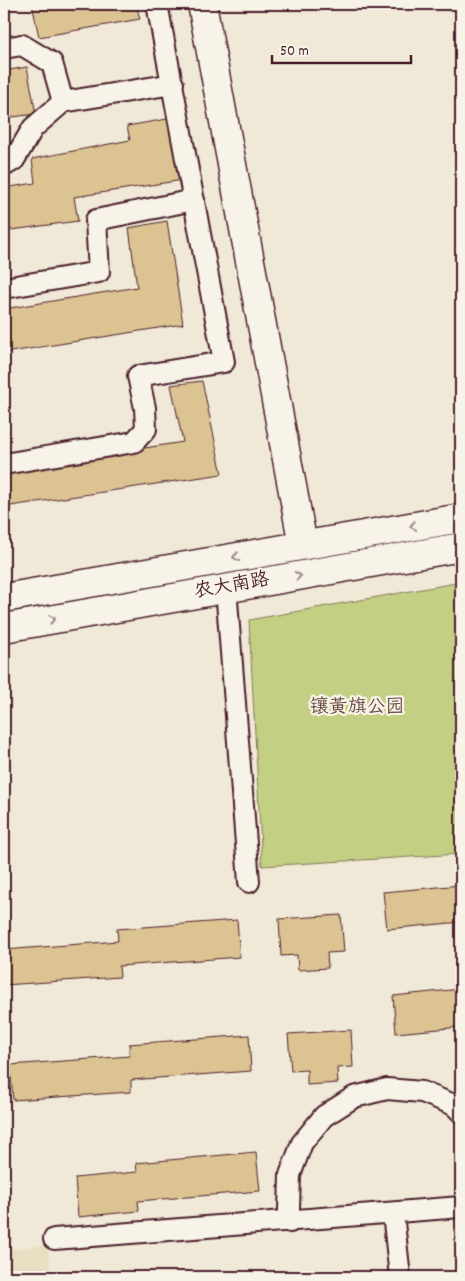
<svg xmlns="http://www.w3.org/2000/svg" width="465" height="1281" font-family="Dekko,'LXGW WenKai TC',sans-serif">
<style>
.built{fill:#eadec2}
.green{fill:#c3d084;stroke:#867858}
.building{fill:#dbc392;stroke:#4a1f2b}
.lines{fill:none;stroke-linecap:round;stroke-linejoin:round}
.street-casing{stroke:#4a1f2b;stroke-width:24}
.secondary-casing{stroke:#4a1f2b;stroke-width:31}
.street{stroke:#f7f3e8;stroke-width:20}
.secondary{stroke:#f7f3e8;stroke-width:28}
.oneway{stroke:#a0898a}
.labels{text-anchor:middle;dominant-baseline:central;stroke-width:4.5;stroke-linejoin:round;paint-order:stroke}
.street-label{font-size:19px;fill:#4a1f2b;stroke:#f7f3e8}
.park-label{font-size:19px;fill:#684b41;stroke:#f7f3e8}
</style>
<rect width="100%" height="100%" fill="#f1e9d7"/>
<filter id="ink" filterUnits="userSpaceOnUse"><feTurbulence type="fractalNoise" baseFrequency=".02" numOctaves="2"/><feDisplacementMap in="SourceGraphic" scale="10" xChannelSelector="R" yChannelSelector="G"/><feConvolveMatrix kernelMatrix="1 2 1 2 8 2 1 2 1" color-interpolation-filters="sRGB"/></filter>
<g filter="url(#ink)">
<path class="built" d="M47,1245L52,1277H4V1250Z"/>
<path class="green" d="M461,582V854L262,866L249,620Z"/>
<path class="building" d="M32,4H136L140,19L39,37Z
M27,67L36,114L4,118V71Z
M167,119L183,180L74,197L78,221L4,231V188L35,183L32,159L130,140L127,126Z
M167,221L183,324L4,353V309L137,287L129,228Z
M202,381L222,474L4,507V470L183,442L171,385Z
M461,885V922L387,929L383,892Z
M341,915L344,952L327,953L328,968L298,970L297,955L281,956L279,919Z
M237,920L240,957L119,966L120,977L4,985V950L118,941L117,929Z
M461,989V1027L396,1033L393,996Z
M351,1030L353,1067L337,1068L338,1083L307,1085V1070L291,1071L288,1034Z
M249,1035L251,1071L131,1080V1092L13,1100L10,1065L130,1056L129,1044Z
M256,1152L260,1191L138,1201L139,1211L78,1217L75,1178L137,1172L136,1163Z"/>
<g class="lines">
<g class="street-casing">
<path id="street" d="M4,48L22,45L52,63L63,102L173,84
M4,166L14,160L33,128L63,102
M4,288L99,272L96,220L194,200
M4,464L134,442L146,429L145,408L138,376L224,362L157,4
M226,588L249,882
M393,1213L400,1277
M290,1222L289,1210L290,1175L302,1143L324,1116L354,1097L387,1089L422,1092L454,1105L461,1112
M54,1239L461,1207"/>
</g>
<g class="secondary-casing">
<path id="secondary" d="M202,4L303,545
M4,598L461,518
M4,628L461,547"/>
</g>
<use href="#street" class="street"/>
<use href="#secondary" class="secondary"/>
</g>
<defs><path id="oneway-chevron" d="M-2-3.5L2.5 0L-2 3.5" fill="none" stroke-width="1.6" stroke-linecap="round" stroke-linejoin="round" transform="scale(1.25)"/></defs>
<g class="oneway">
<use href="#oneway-chevron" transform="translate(413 526) rotate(170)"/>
<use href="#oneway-chevron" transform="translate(236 557) rotate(170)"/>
<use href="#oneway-chevron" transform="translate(298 576) rotate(-10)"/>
<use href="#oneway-chevron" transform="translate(52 619) rotate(-10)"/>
</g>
</g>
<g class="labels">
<g class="street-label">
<text transform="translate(232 587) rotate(-10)">农大南路</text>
</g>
<g class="park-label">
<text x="357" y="708">镶黄旗公园</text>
</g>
</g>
<rect width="465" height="1281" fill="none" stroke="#f7f3e8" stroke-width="20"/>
<rect x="10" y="10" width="445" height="1261" fill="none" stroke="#4a1f2b" stroke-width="2" filter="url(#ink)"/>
<path d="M272 55v8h139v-8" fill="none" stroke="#4a1f2b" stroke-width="2.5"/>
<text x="280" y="55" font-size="15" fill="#4a1f2b" stroke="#f7f3e8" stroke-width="4" paint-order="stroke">50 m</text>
</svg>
